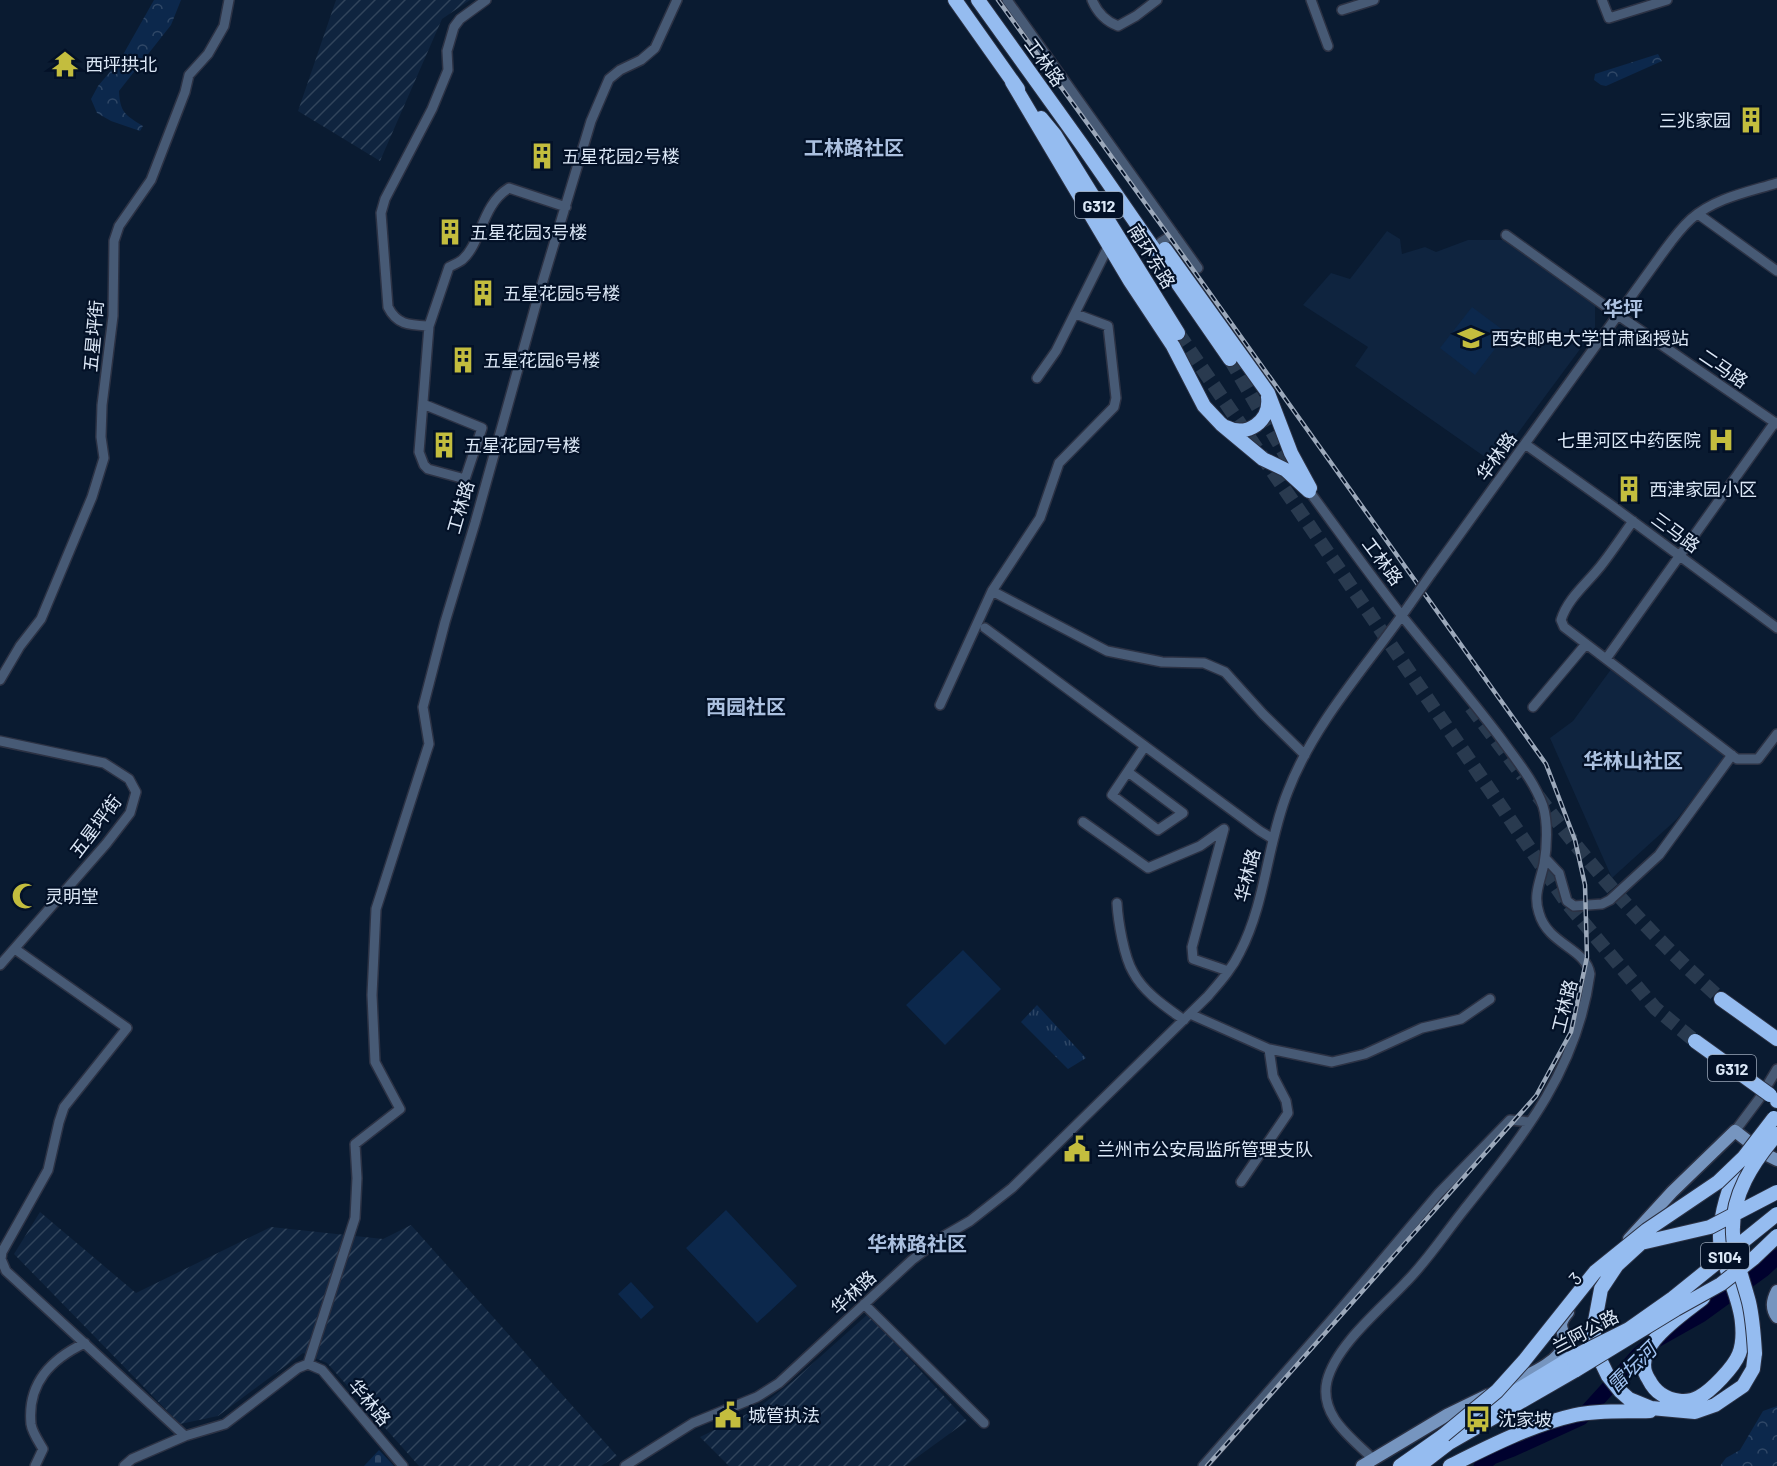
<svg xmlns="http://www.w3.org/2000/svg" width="1777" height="1466" font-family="Barlow,'Noto Sans SC',sans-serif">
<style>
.built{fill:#0f243f}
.industrial{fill:url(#industrial-furrows)}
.grass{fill:#0c284c}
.forest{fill:url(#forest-crowns)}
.cemetery{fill:url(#cemetery-stones)}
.park{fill:url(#park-tufts)}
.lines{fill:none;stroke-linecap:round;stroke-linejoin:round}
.river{stroke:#00012e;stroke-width:15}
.highway-tunnel{stroke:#293a4f;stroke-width:14;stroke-dasharray:14 7;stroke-linecap:butt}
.minor-casing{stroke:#2c3244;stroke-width:12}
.major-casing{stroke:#2c3244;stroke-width:15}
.highway-casing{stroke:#2c3244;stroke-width:16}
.minor{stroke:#475a75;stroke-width:9}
.major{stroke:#7695bf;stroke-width:12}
.highway{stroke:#95bcf0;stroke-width:14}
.rail-casing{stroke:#9ba8ba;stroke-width:4.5}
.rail{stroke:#031127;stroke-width:2;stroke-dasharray:7;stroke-linecap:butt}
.minor-bridge-casing{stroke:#2c3244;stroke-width:12;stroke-linecap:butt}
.highway-bridge-casing{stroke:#2c3244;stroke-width:16;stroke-linecap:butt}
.minor-bridge{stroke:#475a75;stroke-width:9}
.highway-bridge{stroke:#95bcf0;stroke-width:14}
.labels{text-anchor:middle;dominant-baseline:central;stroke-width:4.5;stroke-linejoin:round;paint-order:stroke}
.shield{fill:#031127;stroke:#9aa7b8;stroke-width:1.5}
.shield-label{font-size:16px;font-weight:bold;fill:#dbe7f6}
.street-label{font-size:18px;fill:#dbe7f6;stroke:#031127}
.poi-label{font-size:18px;fill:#dbe7f6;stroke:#031127;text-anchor:start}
.neighbourhood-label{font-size:20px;font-weight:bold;fill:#abc0df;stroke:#031127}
.water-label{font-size:20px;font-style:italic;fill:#a0c2f1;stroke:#031127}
</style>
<defs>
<pattern id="industrial-furrows" width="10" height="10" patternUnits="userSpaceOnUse" patternTransform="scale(1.5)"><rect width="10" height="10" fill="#0f243f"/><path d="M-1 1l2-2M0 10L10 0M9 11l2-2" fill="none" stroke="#31445b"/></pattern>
<pattern id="forest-crowns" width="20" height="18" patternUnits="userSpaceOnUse" patternTransform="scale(1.5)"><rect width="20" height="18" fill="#0c284c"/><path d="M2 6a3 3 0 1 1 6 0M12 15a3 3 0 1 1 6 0" fill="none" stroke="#2f4766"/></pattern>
<pattern id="cemetery-stones" width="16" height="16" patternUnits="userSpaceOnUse" patternTransform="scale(1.5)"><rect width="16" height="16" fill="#0c284c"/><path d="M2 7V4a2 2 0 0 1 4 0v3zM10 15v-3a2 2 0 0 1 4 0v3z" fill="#2f4766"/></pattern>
<pattern id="park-tufts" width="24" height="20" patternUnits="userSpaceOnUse" patternTransform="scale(1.5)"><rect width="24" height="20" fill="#0c284c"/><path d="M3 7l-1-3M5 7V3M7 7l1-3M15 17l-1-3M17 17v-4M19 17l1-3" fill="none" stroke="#2f4766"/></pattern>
</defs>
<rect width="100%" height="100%" fill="#0a1b31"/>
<path class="built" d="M1387,231L1400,239L1402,254L1425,247L1436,252L1468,240H1511L1595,304V329L1495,464L1355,366L1368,347L1303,305L1331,273L1350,279Z
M1612,668L1727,755L1677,819L1612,878L1550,738L1573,721Z"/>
<path class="industrial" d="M336,0H470L442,19L380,161L298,111Z
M40,1212L136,1293L271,1227L383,1239L411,1225L617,1456L601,1466H419L327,1363L303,1353L218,1416L180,1424L14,1254Z
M868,1314L967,1421L905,1466H729L700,1437L755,1410L792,1382Z"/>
<path class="grass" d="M1472,307L1507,333L1475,375L1440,348Z
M963,950L1001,989L945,1045L906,1005Z
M726,1210L797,1286L757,1323L686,1248Z
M631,1282L654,1307L641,1319L618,1294Z"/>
<path class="forest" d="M154,0H181L171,25L119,91C120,112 125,115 143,126L140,131L111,121L97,113L91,99L98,86L120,60Z
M1658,54L1662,61L1606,86L1601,85L1594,80L1595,74Z
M1777,1406V1466H1720L1726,1458L1740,1450L1763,1411Z"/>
<path class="cemetery" d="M379,1450L394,1466H364Z"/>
<path class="park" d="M1037,1005L1086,1058L1068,1069L1021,1022Z"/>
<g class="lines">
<path class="river" d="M1481,1466L1492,1457L1513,1449L1581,1418L1639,1354L1653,1342L1701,1315L1763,1270L1777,1257"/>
<path class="highway-tunnel" d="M1178,333L1567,903L1655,1008L1695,1041
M1230,359L1293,468
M1471,707L1523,776
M1538,796C1592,869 1653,938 1721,999"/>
<g class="minor-casing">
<path id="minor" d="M1007,0L1198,268
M1092,0C1097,12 1105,21 1118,26L1136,16L1157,0
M1311,0L1328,46
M1602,0L1609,18L1667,0
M1342,10L1374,0
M1698,214L1777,271
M1506,235L1618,315L1777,424
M1161,242L1174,234
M429,326C409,325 397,325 388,307L381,213L385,199L432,109L448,70L447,51L454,27L460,19L486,0
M1037,378L1056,351L1109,245
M423,404L482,428L465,479L428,469L424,465L419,452L429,326L449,267C453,265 458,263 462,260C482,243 481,205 509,188L566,207
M1525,444L1611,505L1777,628
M1309,491C1340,533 1370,575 1402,616C1435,657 1470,697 1502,740C1517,761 1534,781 1543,806C1548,822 1547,847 1544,864C1540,882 1533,895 1539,913C1548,945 1586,948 1590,974C1577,1071 1522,1137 1463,1211C1444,1235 1427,1261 1406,1282C1381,1309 1336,1345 1327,1381C1319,1416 1352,1438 1373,1459
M1633,521C1623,535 1613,550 1603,563C1589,582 1568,597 1561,620L1564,627L1737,759H1758L1777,734
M1431,574L1664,251C1672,240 1681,228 1691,219C1715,198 1748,192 1777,183
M992,591L1107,651L1162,662L1204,663L1225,672L1263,714L1305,755
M985,628L1260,831L1273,839
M1606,659L1775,422
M0,680L20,646L41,619L92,497L104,458L101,437L102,405L113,316L114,241L119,226L151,180L185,92L189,75L208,54L224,26L229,0
M940,705L992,591L1040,518L1059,463L1114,407L1116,398L1108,326L1076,314
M1533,707L1586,644
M0,741L104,763L129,779L136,792L130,813L106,844L0,965
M1128,772L1183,813L1158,830L1112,795L1145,746
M1083,822L1148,868L1200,846L1224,829L1192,947L1193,959L1228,971
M1545,858L1559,873L1567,901L1574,906L1602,904L1610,900L1659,855L1732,755
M1117,903C1118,921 1124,957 1133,972C1144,993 1166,1007 1184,1020
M15,949L127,1028L64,1107L59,1122L48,1170L2,1252L1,1259L6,1271L185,1436L225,1424L298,1368L308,1364L355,1218L357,1178L355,1144L400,1109L375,1062L372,995L376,909L429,744L423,707L445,622L475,523L538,297L591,121L609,79L620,70L641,60L655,48L677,0
M1190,1014L1269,1049L1332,1062L1365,1054L1422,1028L1461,1019L1490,999
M1735,1131L1759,1099L1777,1069
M1241,1182L1288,1113L1286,1101L1273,1076L1269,1049
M864,1304L984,1423
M308,1364L322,1370L403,1466
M35,1466L43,1449C39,1442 32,1432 31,1424C27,1383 51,1359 85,1343
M124,1466L132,1459L185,1436
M625,1466L693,1423L757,1397L779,1383L912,1260L944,1236L970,1221L1012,1188L1208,996C1220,982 1232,969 1240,952C1266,902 1267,843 1288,791C1315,721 1368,665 1410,604
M1203,1466L1334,1317L1439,1193L1510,1120L1530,1122"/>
</g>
<g class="major-casing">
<path id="major" d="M1629,1239L1672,1192L1735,1131L1763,1153L1777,1160
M1777,1291C1772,1301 1771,1308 1777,1317
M1503,1387C1520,1378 1561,1364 1564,1343C1566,1329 1554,1328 1568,1312
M1362,1466L1447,1415L1488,1395"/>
</g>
<g class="highway-casing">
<path id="highway" d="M955,0L1018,89
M978,0L1082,145L1230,359
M1012,82L1130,281L1173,346L1204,406L1221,424L1263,459L1286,470L1309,491
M1041,118L1055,135L1178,333
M1165,249L1268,393L1291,453L1310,488
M1226,427C1247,438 1271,421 1268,397
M1721,999L1777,1039
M1777,1100V1101
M1703,1298C1682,1315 1627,1349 1649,1380C1652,1386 1655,1390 1661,1394C1671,1401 1687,1404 1699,1397C1711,1391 1734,1367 1739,1354C1743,1344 1743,1333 1742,1323C1740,1294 1719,1262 1720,1235C1721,1209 1730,1184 1741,1161
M1595,1321L1593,1345L1608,1376L1620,1391L1629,1399L1651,1408L1695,1412L1715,1405L1743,1386L1753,1369L1755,1353
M1400,1466L1444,1435L1571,1358
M1419,1466L1449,1443L1576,1370
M1450,1466C1490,1446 1531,1425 1575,1415C1600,1410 1625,1412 1650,1411"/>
</g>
<use href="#minor" class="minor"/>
<use href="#major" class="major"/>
<use href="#highway" class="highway"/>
<g class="rail-casing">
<path id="rail" d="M998,0L1169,236L1546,764L1575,840L1585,885L1587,957L1571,1032L1536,1096L1207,1466"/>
</g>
<use href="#rail" class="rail"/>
<g class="minor-bridge-casing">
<path id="minor-bridge" d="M1410,604L1431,574"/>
</g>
<g class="highway-bridge-casing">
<path id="highway-bridge" d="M1695,1041L1770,1095
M1595,1321L1601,1289L1617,1265L1641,1243L1710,1227L1777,1192
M1755,1353C1754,1336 1753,1319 1749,1302C1743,1279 1734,1258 1733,1234C1731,1195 1753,1162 1777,1134
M1571,1358L1629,1329L1673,1298L1777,1214
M1576,1370L1676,1309L1721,1284L1754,1258L1777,1236
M1444,1435L1497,1391L1524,1361L1595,1272L1647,1230L1718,1182L1744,1157L1774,1118"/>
</g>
<use href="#minor-bridge" class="minor-bridge"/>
<use href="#highway-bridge" class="highway-bridge"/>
</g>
<defs>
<g id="temple-bare" transform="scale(2.07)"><path d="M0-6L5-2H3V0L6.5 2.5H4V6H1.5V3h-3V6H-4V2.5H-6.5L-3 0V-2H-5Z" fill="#c3bd3e" stroke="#031127" stroke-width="2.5" paint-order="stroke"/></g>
<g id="building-bare" transform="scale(2.07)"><path d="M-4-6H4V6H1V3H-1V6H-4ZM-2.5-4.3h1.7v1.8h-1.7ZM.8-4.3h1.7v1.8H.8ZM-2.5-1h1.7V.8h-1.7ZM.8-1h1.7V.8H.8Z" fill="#c3bd3e" stroke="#031127" stroke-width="2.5" paint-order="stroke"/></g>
<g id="university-bare" transform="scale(2.07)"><path d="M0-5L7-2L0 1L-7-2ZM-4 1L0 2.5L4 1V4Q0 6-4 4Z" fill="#c3bd3e" stroke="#031127" stroke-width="2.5" paint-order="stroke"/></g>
<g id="hospital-bare" transform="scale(2.07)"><path d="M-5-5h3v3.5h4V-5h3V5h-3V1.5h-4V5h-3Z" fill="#c3bd3e" stroke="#031127" stroke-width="2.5" paint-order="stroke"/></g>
<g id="mosque-bare" transform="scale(2.07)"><path d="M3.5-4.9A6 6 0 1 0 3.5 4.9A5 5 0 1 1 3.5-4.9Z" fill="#c3bd3e" stroke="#031127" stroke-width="2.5" paint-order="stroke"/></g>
<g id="civic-bare" transform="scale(2.07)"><path d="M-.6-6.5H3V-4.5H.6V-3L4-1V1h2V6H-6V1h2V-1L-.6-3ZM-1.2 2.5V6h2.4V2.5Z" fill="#c3bd3e" stroke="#031127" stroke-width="2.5" paint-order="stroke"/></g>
<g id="bus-bare" transform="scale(2.07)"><path d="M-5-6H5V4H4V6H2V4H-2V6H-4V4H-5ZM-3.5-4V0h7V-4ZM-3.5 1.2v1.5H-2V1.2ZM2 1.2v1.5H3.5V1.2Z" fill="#c3bd3e" stroke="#031127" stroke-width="2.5" paint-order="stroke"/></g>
</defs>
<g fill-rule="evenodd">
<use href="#temple-bare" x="65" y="64"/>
<use href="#building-bare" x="1751" y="120"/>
<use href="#building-bare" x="542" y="156"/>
<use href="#building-bare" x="450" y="232"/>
<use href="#building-bare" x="483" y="293"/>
<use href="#university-bare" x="1471" y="338"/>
<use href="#building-bare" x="463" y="360"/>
<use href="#hospital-bare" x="1721" y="440"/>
<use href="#building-bare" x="444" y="445"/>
<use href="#building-bare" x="1629" y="489"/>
<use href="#mosque-bare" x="25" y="896"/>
<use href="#civic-bare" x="1077" y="1149"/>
<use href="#civic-bare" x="728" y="1415"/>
<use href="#bus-bare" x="1478" y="1419"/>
</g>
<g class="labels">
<g class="shield">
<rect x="1075" y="192" width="48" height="26" rx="4.5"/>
<rect x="1708" y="1055" width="48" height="26" rx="4.5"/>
<rect x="1701" y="1243" width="48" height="26" rx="4.5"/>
</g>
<g class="shield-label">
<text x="1099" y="205">G312</text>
<text x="1732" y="1068">G312</text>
<text x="1725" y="1256">S104</text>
</g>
<g class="street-label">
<text transform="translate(1045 62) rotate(54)">工林路</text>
<text transform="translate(1152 256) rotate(58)">南环东路</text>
<text transform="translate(93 336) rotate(-85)">五星坪街</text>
<text transform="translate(1724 368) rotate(34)">二马路</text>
<text transform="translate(1496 456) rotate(-54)">华林路</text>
<text transform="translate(460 507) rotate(-74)">工林路</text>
<text transform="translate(1676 532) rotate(36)">三马路</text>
<text transform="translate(1383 561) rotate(53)">工林路</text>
<text transform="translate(95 826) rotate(-53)">五星坪街</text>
<text transform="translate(1247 875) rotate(-76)">华林路</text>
<text transform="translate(1564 1006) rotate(-76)">工林路</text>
<text transform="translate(1575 1278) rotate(-48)">3</text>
<text transform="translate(853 1292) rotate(-43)">华林路</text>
<text transform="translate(1585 1331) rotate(-28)">兰阿公路</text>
<text transform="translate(370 1402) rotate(50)">华林路</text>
</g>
<g class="poi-label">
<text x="85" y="64">西坪拱北</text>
<text x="1731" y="120" text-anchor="end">三兆家园</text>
<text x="562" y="156">五星花园2号楼</text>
<text x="470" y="232">五星花园3号楼</text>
<text x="503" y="293">五星花园5号楼</text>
<text x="1491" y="338">西安邮电大学甘肃函授站</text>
<text x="483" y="360">五星花园6号楼</text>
<text x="1701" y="440" text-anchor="end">七里河区中药医院</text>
<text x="464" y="445">五星花园7号楼</text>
<text x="1649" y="489">西津家园小区</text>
<text x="45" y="896">灵明堂</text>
<text x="1097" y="1149">兰州市公安局监所管理支队</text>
<text x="748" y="1415">城管执法</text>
<text x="1498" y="1419">沈家坡</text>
</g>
<g class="neighbourhood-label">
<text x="854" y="147">工林路社区</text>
<text x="1623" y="308">华坪</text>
<text x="746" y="706">西园社区</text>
<text x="1633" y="760">华林山社区</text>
<text x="917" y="1243">华林路社区</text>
</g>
<g class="water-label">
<text transform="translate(1631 1367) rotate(-45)">雷坛河</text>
</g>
</g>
</svg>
